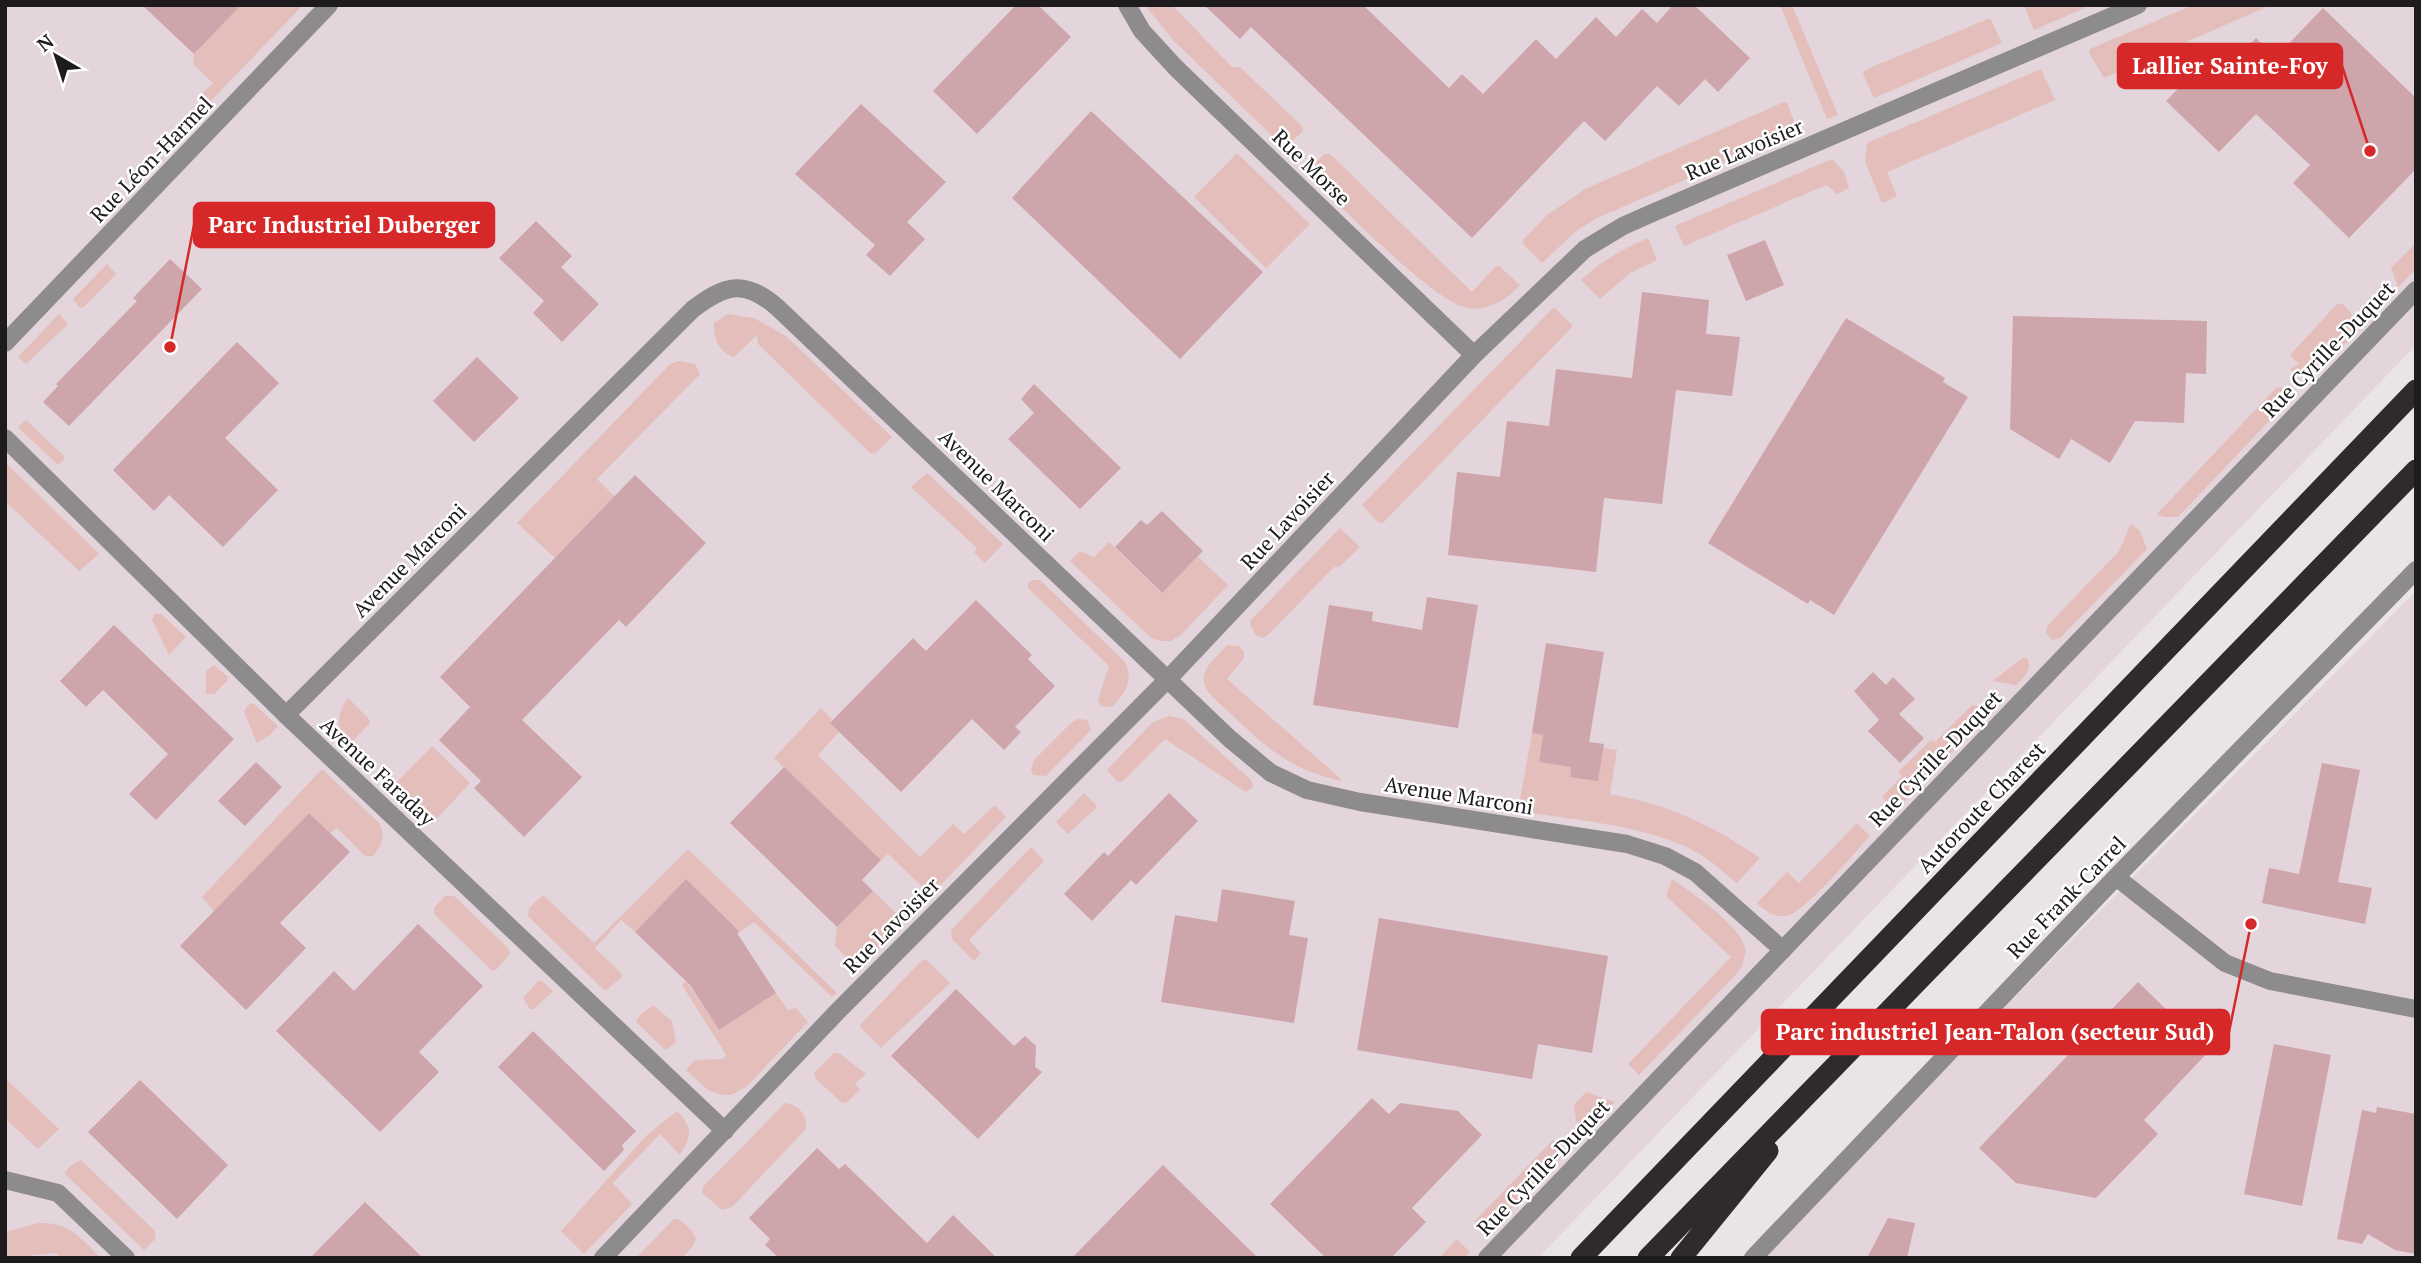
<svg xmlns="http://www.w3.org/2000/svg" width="2421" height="1263" font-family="'PT Serif',serif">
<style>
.built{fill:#e3d5db}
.green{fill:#e3beba}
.building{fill:#cea5ab}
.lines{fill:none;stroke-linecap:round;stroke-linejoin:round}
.minor{stroke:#8d8b8d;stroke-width:18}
.tertiary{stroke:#8d8b8d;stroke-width:18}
.motorway{stroke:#2e2a2d;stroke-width:21}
.labels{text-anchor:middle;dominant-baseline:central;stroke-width:5;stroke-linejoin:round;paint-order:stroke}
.street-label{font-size:21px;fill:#1d1b1c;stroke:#fff}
.leader{fill:none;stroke:#d62828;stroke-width:2.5}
.callout-dot{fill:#d62828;stroke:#fff;stroke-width:2.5}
.callout{fill:#d62828;stroke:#d62828;stroke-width:2.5}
.callout-label{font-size:23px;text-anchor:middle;font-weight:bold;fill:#fff}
</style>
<rect width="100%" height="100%" fill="#eae4e6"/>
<path class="built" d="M5,5H2416V345L1538,1258H5Z
M2416,591V1258H1757Z"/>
<path class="green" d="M241,5H303L208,104L200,96L213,83L193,64L194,54Z
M1145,5H1172L1232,67H1240L1302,126L1303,131L1285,148L1174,41Z
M1780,5H1792L1838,115L1827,119Z
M2024,5H2091L2034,30Z
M2193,5H2271L2104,78L2089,53L2090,49Z
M1990,18L2002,43L1874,98L1863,74L1865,70Z
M2041,69L2055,100L1887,172L1897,196L1882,203L1865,162L1867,143Z
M1784,102L1787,103L1798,131L1597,218L1576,231L1542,263L1523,244V240L1546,216L1585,189Z
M1237,153L1310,224L1266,268L1194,197Z
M1324,154H1330L1472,292L1495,267L1499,266L1520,285C1507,300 1488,311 1468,308C1434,303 1336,201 1306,173Z
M1832,159L1844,172L1849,188L1837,194L1826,185L1684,246L1675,226Z
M1648,238L1657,260L1630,273L1600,299L1581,280C1601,261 1623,249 1648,238Z
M2416,243V269L2398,287L2391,268Z
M107,264L116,274L84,307L80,308L73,299Z
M2337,304H2343L2362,326L2313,378L2293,372L2290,369L2299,364L2290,355Z
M1554,307L1573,326L1383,523L1378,522L1362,505Z
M59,314L68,324L26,364L18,357Z
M728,314L754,318L786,336L892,437L876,453H870L758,344L757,335L734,357C719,353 713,337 714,323Z
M679,361L695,364L700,374L597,479L615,497L555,558L517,523L670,364Z
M2281,387L2292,397L2178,517H2163L2157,514L2276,388Z
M26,420L64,456L65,458L58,465L18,427Z
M5,462L99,554L79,571L5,501Z
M927,473L1003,544L985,563L974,552L977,548L911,487Z
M2131,524L2140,531L2147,549L2060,638L2052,640L2046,633L2048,625L2119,551Z
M1340,528L1360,547L1339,567H1334L1269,634L1263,638L1256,635L1250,625L1251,620Z
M1109,542L1161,593L1198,557L1228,585L1181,635L1171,641H1161L1151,638L1070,561L1080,551L1094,557Z
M1032,580H1040L1125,662C1134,681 1125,693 1112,707L1101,706L1098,700L1109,666L1028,588V583Z
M154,614H161L186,637L169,655L152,620Z
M1227,645L1239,646L1244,652V658L1227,679L1340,778L1341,781C1288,769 1264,746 1227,710C1218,702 1205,693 1204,681C1202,667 1219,655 1227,645Z
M2022,658H2027C2033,670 2024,677 2016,685L1993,681Z
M214,665L228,677L227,681L214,694H206V671Z
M348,698L368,718L370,723L350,744C334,731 337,713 348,698Z
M249,704H254L278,726L270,735L257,743L244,712Z
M1972,705L1987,708L1990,712L1896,810L1882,797L1902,776L1898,772L1931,740L1935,742Z
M821,708L832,720L830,723L839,732L818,755L920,857L953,824L964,834L995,805L1006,817L931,895L888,854L881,860L774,758Z
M1169,716L1183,719L1252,781L1253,787L1246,792L1165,739L1122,782H1118L1107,770L1152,723Z
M1078,719L1087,720L1091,730L1046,776L1033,775L1031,769L1034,760L1071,723Z
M1532,733L1543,735L1539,762L1571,767L1570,777L1603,748L1617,750L1610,794C1669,805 1711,824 1760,858L1737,883C1724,873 1712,861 1698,853C1650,825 1573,820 1518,811Z
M432,746L470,783L432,824L393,786Z
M322,769L379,823C386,837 382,844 373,856H365L337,828L330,833L309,813L214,911L202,897Z
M1084,793L1096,805V808L1068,834L1056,822Z
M1857,823L1870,836C1854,853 1805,913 1786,916C1773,917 1765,911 1757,903L1787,872L1799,883Z
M1031,847L1044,861L969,940L981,953L974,961L952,939L951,930Z
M688,849L837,993L832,997L754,922L740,932L686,879L635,932L621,920L595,948L622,974L621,978L605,991L528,916L529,908L543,895L594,943Z
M1672,879C1690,891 1741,926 1745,948C1746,956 1743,963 1740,970L1639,1075L1628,1064L1731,957L1666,896Z
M873,891L905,922L859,970L835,946L837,927Z
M445,896H454L508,948L510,954L496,970H491L434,914V908Z
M926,959L950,983L881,1048L861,1028L860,1025L921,961Z
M538,981H542L553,991L534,1009H530L523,998Z
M686,981L719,1030L776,993L788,1010L796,1008L808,1022L746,1087L731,1095H722L708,1090L686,1070L695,1060L722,1059L727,1056L682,985Z
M653,1005L672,1021L676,1043L665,1050L636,1022L640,1015Z
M834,1053H839L866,1074L855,1084L860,1090L846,1103L841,1102L816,1079L814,1073Z
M5,1078L59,1129L38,1149L5,1118Z
M1586,1092L1615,1102L1587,1130L1576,1121L1574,1105Z
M785,1103C798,1104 810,1117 805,1130L732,1207L722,1210L702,1193L703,1187Z
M677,1111C693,1129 692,1134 680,1155L660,1134L613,1183L632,1204L584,1254L561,1231L647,1135Z
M1553,1140L1566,1152L1488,1233L1475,1221Z
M81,1160L154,1230L156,1238L144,1250L65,1174C67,1167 74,1163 81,1160Z
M674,1219H679L692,1231L696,1239L693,1246L682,1258H636Z
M39,1223C71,1222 80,1238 101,1258H61L56,1253L5,1258V1232Z
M1457,1239L1470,1252L1464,1258H1439Z"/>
<path class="building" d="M142,5H241L194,54Z
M1016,5H1038L1071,37L977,134L933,91Z
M1204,5H1363L1449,88L1462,74L1483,94L1536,39L1556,59L1596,17L1616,37L1642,9L1657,23L1673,5H1694L1750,58L1718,92L1705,79L1679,106L1657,86L1605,141L1584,121L1472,238L1251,27L1240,39Z
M2323,8L2416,98V169L2349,238L2293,183L2310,165L2256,114L2219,152L2166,101L2214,52L2228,66L2256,38L2276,57Z
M861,104L946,182L907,222L925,239L890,276L866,255L875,245L795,174Z
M1091,111L1263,272L1180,359L1012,198Z
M536,221L572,256L561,267L599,304L562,342L533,313L544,301L499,258Z
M1765,240L1784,285L1746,301L1727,255Z
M170,259L202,289L69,426L43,402L58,386L56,384L137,301L133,298Z
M1642,292L1709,300L1706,334L1740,337L1732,396L1676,390L1662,504L1604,498L1596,572L1448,555L1457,472L1500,477L1507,421L1549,426L1556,369L1632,378Z
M2013,316L2207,321L2206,374L2186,373L2184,423L2135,421L2110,463L2071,439L2059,459L2010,429Z
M1846,318L1945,378L1943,382L1968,397L1834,615L1810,600L1808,604L1708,543Z
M237,342L279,383L225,438L278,490L223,547L169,495L154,511L113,470Z
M477,357L519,398L474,442L433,401Z
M1034,384L1121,468L1080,509L1008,439L1034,413L1021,399Z
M635,475L706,543L626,627L619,620L522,720L582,777L524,837L474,788L481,781L439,740L470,707L440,677Z
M1162,511L1203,551L1162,593L1115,547L1141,520L1147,525Z
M1427,597L1478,605L1458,728L1313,705L1329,605L1373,612L1372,621L1422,630Z
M976,600L1032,655L1028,659L1055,686L1015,727L1021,732L1004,750L972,719L901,792L830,723L913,638L926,651Z
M114,625L234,739L156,820L129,794L168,754L103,690L86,707L60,681Z
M1546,643L1604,652L1589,742L1604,744L1598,781L1570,777L1571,767L1539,762L1543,735L1532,733Z
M1873,672L1886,685L1893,677L1915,699L1899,714L1924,738L1900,763L1868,731L1879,720L1854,691Z
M256,762L282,787L245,826L218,801Z
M2322,763L2360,770L2338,882L2372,888L2365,924L2262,903L2269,868L2299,874Z
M784,767L881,860L862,880L873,891L837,927L730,823Z
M1169,793L1198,821L1136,885L1131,880L1092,921L1064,894L1104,852L1108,856Z
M309,813L350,852L280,923L306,948L246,1010L180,946Z
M686,879L740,932L737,933L776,993L719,1030L690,985L635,932Z
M1222,889L1295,901L1289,935L1308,938L1294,1023L1161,1002L1175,915L1217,922Z
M1379,918L1608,956L1592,1053L1538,1044L1532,1079L1357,1050Z
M418,924L483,986L419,1052L439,1072L380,1132L276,1031L334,971L354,991Z
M2138,982L2209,1051L2144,1120L2158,1134L2096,1198L2016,1183L1979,1148Z
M956,989L1014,1046L1025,1036L1036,1046L1035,1067L1042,1072L978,1139L891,1056Z
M533,1031L636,1131L622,1145L624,1150L604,1171L498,1067Z
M2274,1044L2331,1055L2302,1206L2244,1194Z
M140,1080L228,1165L177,1219L88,1132Z
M1372,1098L1389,1114L1400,1103L1458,1111L1482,1135L1412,1208L1426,1222L1391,1258H1326L1270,1204Z
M2377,1107L2416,1114V1254L2395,1250L2368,1234L2362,1244L2337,1239L2362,1110L2376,1113Z
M817,1148L839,1169L845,1164L927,1243L953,1215L997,1258H779L765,1245L770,1239L749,1218Z
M1163,1165L1258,1258H1072Z
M365,1202L423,1258H310Z
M1888,1218L1915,1223L1907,1258H1867Z"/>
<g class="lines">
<path class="minor" d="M1127,5L1142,31L1176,68L1474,355
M5,343L329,5
M5,438L286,715L725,1131
M286,715L693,309C726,284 745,279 778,308L1230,739L1271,773L1307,790L1360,802L1627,844L1665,856L1695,872L1783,950
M2116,877L2225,963L2270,981L2416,1009
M5,1180L58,1193L126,1258
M603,1258L836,1013L1168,679L1474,355L1585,249L1623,226L1650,214L2138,5"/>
<path class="tertiary" d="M1487,1258L2416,290
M1753,1258L2116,877L2416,570"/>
<path class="motorway" d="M1581,1258L2416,390
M1648,1258L2416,470
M1681,1258L1768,1151"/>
</g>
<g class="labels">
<g class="street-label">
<text transform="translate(1744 149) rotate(-23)">Rue Lavoisier</text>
<text transform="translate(151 159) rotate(-46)">Rue Léon-Harmel</text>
<text transform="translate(1312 167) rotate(44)">Rue Morse</text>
<text transform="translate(2328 349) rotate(-46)">Rue Cyrille-Duquet</text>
<text transform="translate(997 485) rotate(44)">Avenue Marconi</text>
<text transform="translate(1287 520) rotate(-47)">Rue Lavoisier</text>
<text transform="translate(409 560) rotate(-45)">Avenue Marconi</text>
<text transform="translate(1935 758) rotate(-46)">Rue Cyrille-Duquet</text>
<text transform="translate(378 771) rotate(43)">Avenue Faraday</text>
<text transform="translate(1459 795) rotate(9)">Avenue Marconi</text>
<text transform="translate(1981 807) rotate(-46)">Autoroute Charest</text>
<text transform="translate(2066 897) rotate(-46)">Rue Frank-Carrel</text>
<text transform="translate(891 925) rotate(-45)">Rue Lavoisier</text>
<text transform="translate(1543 1167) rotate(-46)">Rue Cyrille-Duquet</text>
</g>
</g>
<path class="leader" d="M2370 151L2342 66M170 347L194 225M2251 924L2229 1032"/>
<g class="callout-dot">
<circle cx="2370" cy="151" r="7"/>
<circle cx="170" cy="347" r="7"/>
<circle cx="2251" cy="924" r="7"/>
</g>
<g class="callout">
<rect x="2118" y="44" width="224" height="44" rx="7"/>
<rect x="194" y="203" width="300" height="44" rx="7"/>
<rect x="1762" y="1010" width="467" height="44" rx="7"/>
</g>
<g class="callout-label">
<text x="2230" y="74">Lallier Sainte-Foy</text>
<text x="344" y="233">Parc Industriel Duberger</text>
<text x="1995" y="1040">Parc industriel Jean-Talon (secteur Sud)</text>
</g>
<rect width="2421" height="1263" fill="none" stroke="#1d1b1c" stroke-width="14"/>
<g transform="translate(56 56) rotate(321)" stroke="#ffffff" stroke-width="5" paint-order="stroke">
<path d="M0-5L12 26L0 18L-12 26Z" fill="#1d1b1c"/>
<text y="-10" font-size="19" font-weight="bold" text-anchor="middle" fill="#1d1b1c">N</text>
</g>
</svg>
